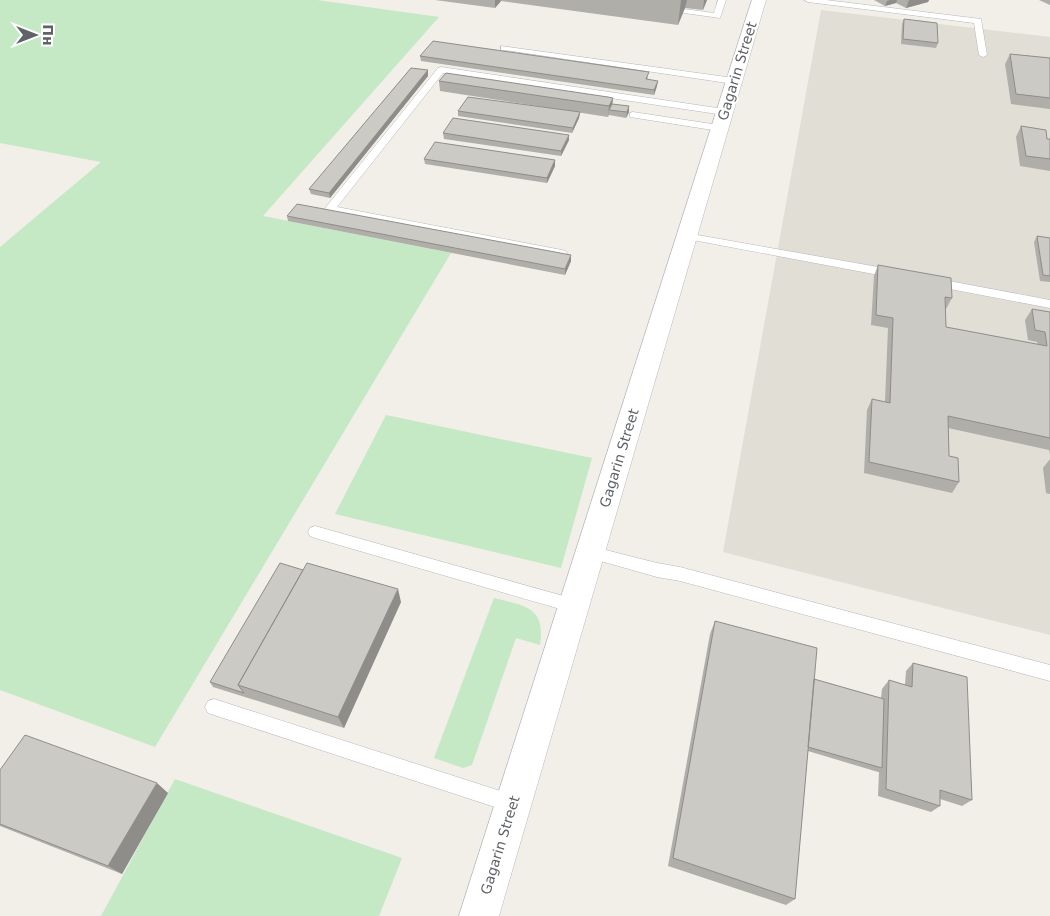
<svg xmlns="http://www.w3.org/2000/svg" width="1050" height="916" font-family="'DejaVu Sans',sans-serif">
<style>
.education{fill:#e1ded6}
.green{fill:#c5e8c5}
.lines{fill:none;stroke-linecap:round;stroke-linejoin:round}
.lane-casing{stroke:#b5b8bc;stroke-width:1}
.secondary-casing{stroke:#b6babf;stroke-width:1}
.lane{fill:#fff;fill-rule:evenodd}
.secondary{fill:#fff;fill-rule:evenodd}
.wall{fill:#afaea9}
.shaded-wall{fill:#8f8d8a}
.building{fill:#cccac5;stroke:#8f8d8a}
.labels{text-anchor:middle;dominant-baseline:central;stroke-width:4;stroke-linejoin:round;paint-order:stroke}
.street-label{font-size:14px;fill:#5f6368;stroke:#fff}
</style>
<rect width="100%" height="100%" fill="#f1efe8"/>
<path class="education" d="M821,10L1050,37V635L723,552Z"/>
<path class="green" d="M0,0H317L439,17L263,216L451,253L155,747L0,690V247L101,162L0,143Z
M386,415L592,458L561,568L335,514Z
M494,598C524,606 546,606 540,645L516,638L472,765L463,768L434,758Z
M175,779L402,858L379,916H101Z"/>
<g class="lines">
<g class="lane-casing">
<path id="lane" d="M718,0H726L720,18L684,13L680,11L684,9L714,13Z
M804,0H826L981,19L987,55L983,57L979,55L974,23L808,2Z
M501,46L734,78L738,81L734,84L504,50H501Z
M441,67L724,109L728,112L724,115L443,73L337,207L562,250L566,251L567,253L566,255L562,256L326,211L325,209L326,207L438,68Z
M633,112L719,125L724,128L719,131L630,117V113Z
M686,233L895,270L901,274L895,278L682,238L681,236Z
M933,278L1050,300V308L929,285L927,282L929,279Z
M315,526L574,599L580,601L582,606L580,611L574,613L315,538L310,536L308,532L310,528Z
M590,546L657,563L680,567L1050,665V681L680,581L657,577L590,558L585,557L582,552L585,547Z
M214,699L513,795L520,797L522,804L520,811L513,813L214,715L208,713L205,707L208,701Z"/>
</g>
<g class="secondary-casing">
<path id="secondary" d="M752,0H766L499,916H459Z"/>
</g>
<use href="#lane" class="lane"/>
<use href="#secondary" class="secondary"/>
</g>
<path class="wall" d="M435,0H707L703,10L685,8L678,25L501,1L495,8Z
M874,0H929L928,2L906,8L896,3L885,6Z
M1039,0H1050V5Z
M904,19L938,43L936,48L901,44L902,24Z
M1010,54L1050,58V109L1011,104L1005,64Z
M420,56L648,77L647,80L657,86L654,95L421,61Z
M428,70V76L330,198L311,194L309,189Z
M439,81L613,98L612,104L629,112L626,118L609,115L608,117L440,91Z
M458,111L580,112L579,118L572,133L458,116Z
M1021,126L1047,139H1050V171L1020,166L1016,137Z
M443,133L569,140L561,156L444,139Z
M424,159L555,160V166L547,183L425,164Z
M287,216L571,261L565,275L288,221Z
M1037,236L1050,238V282L1040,281L1034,242Z
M878,265L952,298L946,309H945L946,327L1038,345L1037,342L1028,340L1025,320L1032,309L1050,312V454L1049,450L948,428L949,456L959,482L952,493L864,473L867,410L872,399L885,402L888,328L871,325L874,276Z
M1050,459V494L1046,493L1043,468Z
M401,602L344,728L213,687L210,682Z
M715,621L814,679L881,698L882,689L889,680L905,685L906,671L913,663L972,800L962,806L940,799V806L931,812L878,796L879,772H878L808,751L795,899L786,905L668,866L710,634Z
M0,770L168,793L122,874L0,826Z"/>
<path class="shaded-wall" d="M495,0H500L501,1L495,8Z
M681,0H687L685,8L678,25Z
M704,0H707L703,10Z
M890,0H897L896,3L885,6L887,1Z
M909,0H929L928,2L906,8Z
M428,70V76L330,198L329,193Z
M658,81L657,86L654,95V90Z
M613,98L612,109L609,110L608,117L609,106Z
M629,106V112L626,118L627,112Z
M580,112L579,118L572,133L573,128Z
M569,135V140L561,156V151Z
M555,160V166L547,183V178Z
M571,255V261L565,275V269Z
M398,589L401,602L344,728L338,717Z
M157,783L168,793L122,874L108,866Z"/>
<path class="building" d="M904,19L937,23L938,43L903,39Z
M433,41L649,72L646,79L658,81L654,90L420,56Z
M1010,54L1050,58V98L1016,94Z
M411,68L428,70L329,193L309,189Z
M446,73L608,97L613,98L609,106L439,81Z
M468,97L580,112L573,128L458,111Z
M612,104L629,106L627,112L609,110Z
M453,118L569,135L561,151L443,133Z
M1021,126L1046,130L1047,139H1050V159L1026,156Z
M435,142L555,160L547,178L424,159Z
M297,204L571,255L565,269L287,216Z
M1037,236L1050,238V276L1043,275Z
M878,265L951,278L952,298L945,297L946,327L1047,346L1045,332L1035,330L1032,309L1050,312V438L948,416L949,456L958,458L959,482L869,462L872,399L890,403L893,318L876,315Z
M280,563L303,570L238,685L244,693L210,682Z
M307,563L398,589L338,717L238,685Z
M715,621L817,648L795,899L673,858Z
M913,663L967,677L972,800L940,790V806L886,789L889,680L912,687Z
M814,679L884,699L882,768L808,747Z
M25,735L157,783L108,866L0,824V770Z"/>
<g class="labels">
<g class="street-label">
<text transform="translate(737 71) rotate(-73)">Gagarin Street</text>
<text transform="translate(619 458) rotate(-73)">Gagarin Street</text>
<text transform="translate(500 845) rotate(-73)">Gagarin Street</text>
</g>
</g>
<g transform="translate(35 35) rotate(90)" stroke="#ffffff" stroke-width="4" paint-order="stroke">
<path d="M0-4L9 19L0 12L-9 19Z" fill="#5f6368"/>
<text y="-8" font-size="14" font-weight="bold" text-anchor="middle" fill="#5f6368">Пн</text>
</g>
</svg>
